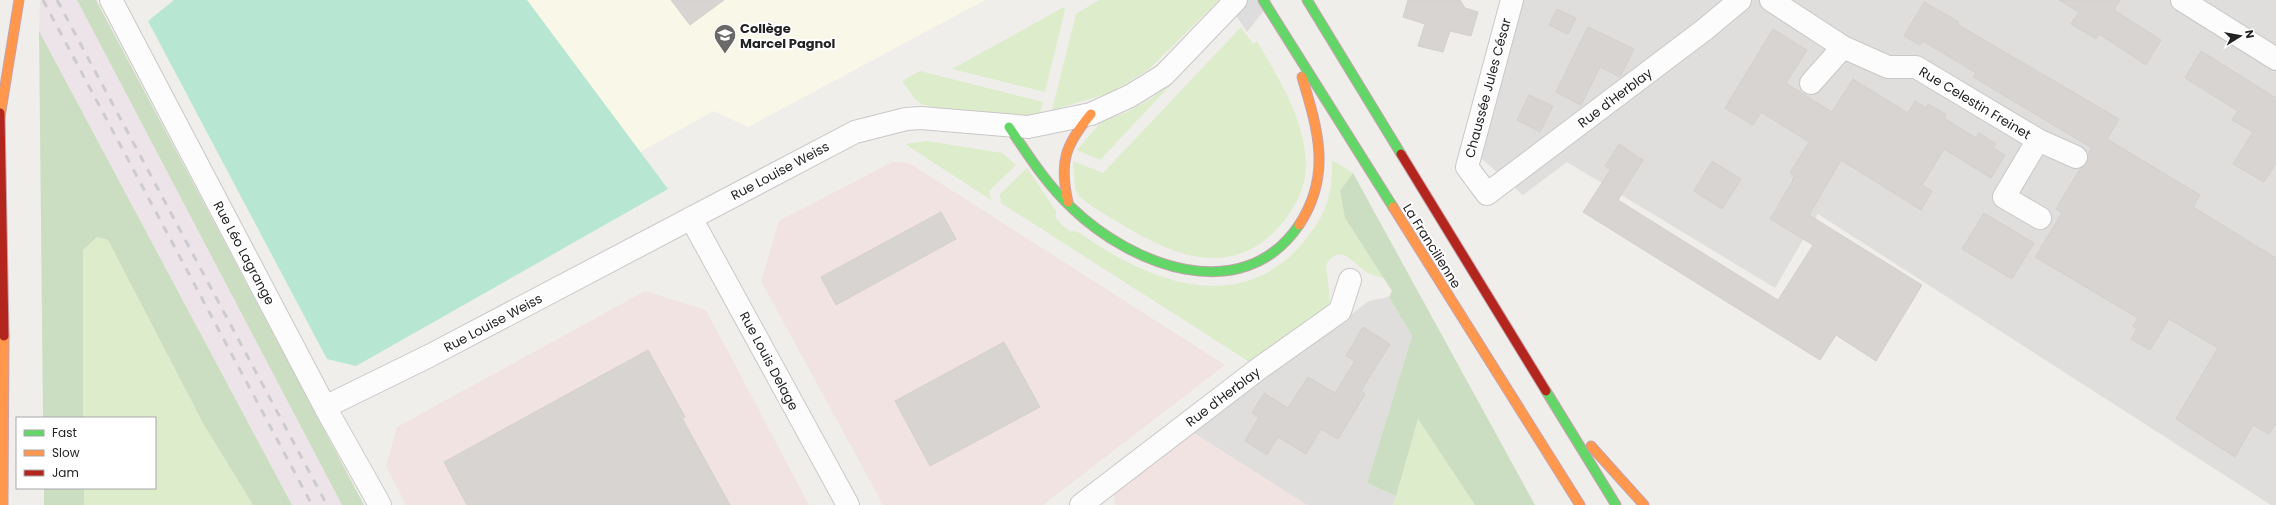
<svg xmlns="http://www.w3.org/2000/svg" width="2276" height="505" font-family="Poppins,sans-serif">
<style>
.residential{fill:#dfdedc}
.commercial{fill:#f1e3e1}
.industrial{fill:#ede4e9}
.education{fill:#f8f7e8}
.grass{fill:#ddeccb}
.forest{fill:#cbdec1}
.pitch{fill:#b7e6d2}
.pier{fill:#dedddd}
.building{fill:#d7d4d2;stroke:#d3d0cc}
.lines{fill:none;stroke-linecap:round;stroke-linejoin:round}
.street-casing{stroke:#c9c8c7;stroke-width:24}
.fast-casing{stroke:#c5a2ac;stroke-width:11}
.slow-casing{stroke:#c5a2ac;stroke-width:11}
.jam-casing{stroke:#c5a2ac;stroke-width:11}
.street{stroke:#fdfcfc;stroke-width:22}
.fast{stroke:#63d668;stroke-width:9}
.slow{stroke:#ff974d;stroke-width:9}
.jam{stroke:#b3261e;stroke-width:9}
.rail{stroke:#ccc;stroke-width:3;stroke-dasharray:8 8;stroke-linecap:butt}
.labels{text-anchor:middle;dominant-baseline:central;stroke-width:4;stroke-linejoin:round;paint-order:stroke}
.poi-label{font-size:13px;font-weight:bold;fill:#222;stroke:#fff;text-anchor:start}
.street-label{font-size:13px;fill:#222;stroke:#fff}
</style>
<rect width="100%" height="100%" fill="#f0eeeb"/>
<path class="residential" d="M1520,0H2276V505H2271L1818,214L1775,288L1567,162L1523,195L1481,158Z
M1389,297L1412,336L1367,483L1396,496L1393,505H1307L1192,432L1369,301Z"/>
<path class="commercial" d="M892,162L909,163L1225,365L1043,505H883L761,281L779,221Z
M645,291L706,310L809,505H406L386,466L397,427Z
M1192,432L1307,505H1115L1114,493Z"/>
<path class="industrial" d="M40,0H77L342,505H292L39,31Z"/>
<path class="education" d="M527,0H985L748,127L714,111L640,152Z"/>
<path class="grass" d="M1099,0H1219L1148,70L1110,93L1052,110L1076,14Z
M1064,7L1065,10L1045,92L952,69Z
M1241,27L1253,44L1257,41C1277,76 1300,111 1305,152C1309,179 1300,201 1283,222C1237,280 1176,258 1123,225C1108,216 1093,208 1080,197L1075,189L1073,161L1103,173Z
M920,71L1043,102L1040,114L1019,116L980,114L923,105L916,100L902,81Z
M1179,76L1100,160L1077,150L1102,121L1127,112L1152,98Z
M927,141L1002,153L1016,165L989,191L991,200L905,144Z
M1332,160L1353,173L1340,191L1345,218L1384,278C1378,277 1371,275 1366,272C1353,263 1340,242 1326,265L1330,301L1326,309L1251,363L1001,203L1000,194L1027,168L1056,211V218C1059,221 1064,228 1069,230C1071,232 1075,231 1077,232C1082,233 1086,237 1090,240C1156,284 1240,314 1301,245C1325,217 1333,197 1332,160Z
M97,237L108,240L203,422L253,505H84V488H155V418H83V250Z
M1418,419L1475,505H1393Z"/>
<path class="forest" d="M77,0H96L364,505H342Z
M39,31L292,505H253L203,423L108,240L97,237L83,250V418H43Z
M1353,173L1535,505H1475L1418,419L1396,496L1367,483L1412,336L1389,297L1392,291L1345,218L1340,191Z
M44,488H84V505H44Z"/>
<path class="pitch" d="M174,0H527L668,189L356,366L327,359L148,21Z"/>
<path class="pier" d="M1226,0H1272L1247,32Z"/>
<path class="building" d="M671,0H724L690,25Z
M1408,0H1460L1465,8L1478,12L1471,36L1450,31L1443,52L1418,46L1425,24L1403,17Z
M2059,0H2120L2114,10L2161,40L2146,65L2099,34L2096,39L2071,24L2079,12Z
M1924,2L1959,22L1957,24L2119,119L2107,139L2200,195L2193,207L2276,258V423L2269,434L2253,425L2235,457L2176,419L2218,348L2169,319L2150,350L2131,339L2137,329L2133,326L2138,318L2035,257L2062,213L2056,209L2080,169L2087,162L2088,154L2092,148L1973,77L1976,73L1923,41L1920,45L1904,36Z
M1557,9L1576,18L1568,34L1549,25Z
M1588,27L1634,49L1620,77L1600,67L1581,105L1556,92Z
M1773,29L1807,50L1786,83L1832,112L1853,79L1908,113L1915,101L1926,108L1928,104L1946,114L1944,118L1976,138L1979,133L1996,144L1993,148L2005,155L1991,178L1944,149L1922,185L1932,191L1921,210L1841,160L1809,215L1922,285L1876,361L1836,335L1820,360L1583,212L1611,169L1605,166L1619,144L1643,160L1618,200L1778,300L1813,245L1770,219L1792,182L1794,176L1790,173L1809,142L1761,112L1753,125L1725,108Z
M2201,51L2276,98V163L2264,182L2233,164L2253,132L2232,120L2238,111L2185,78Z
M1529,95L1553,106L1540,132L1517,120Z
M1712,161L1741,179L1722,209L1694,191Z
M941,212L956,239L836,305L821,277Z
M1984,213L2034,243L2012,279L1962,249Z
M1363,327L1390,344L1361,391L1365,394L1338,439L1321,429L1306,454L1278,437L1267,455L1245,441L1259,417L1252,413L1264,393L1288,408L1308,377L1335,393L1355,361L1346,356Z
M1004,342L1040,407L930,466L895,401Z
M648,350L685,417L682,418L730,505H467L444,462Z"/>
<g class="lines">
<g class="street-casing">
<path id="street" d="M111,0L325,407L380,505
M1512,0L1467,167L1487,194L1704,30L1740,0
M1771,0L1843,47L1888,67H1916L2038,140L2004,197L2040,218
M2182,0L2276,59
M1811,83L1843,47
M2038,140L2076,157
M691,218L848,505
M325,407L429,356L855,132L906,119L921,118L1028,127L1091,114L1130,96L1164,75L1236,0
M1081,505L1257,370L1340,311L1350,280"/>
</g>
<g class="fast-casing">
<path id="fast" d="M1263,0L1393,207
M1307,0L1401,154
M1009,127C1028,155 1047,185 1072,208C1131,265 1242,309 1299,225
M1546,391L1616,505"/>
</g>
<g class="slow-casing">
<path id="slow" d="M0,117L19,0
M1068,202C1059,162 1065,145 1091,114
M1393,207L1580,505
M1299,225C1332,175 1318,130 1302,77
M1591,446L1644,505
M3,505L4,336"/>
</g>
<g class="jam-casing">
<path id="jam" d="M0,113L4,336
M1401,154L1546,391"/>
</g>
<use href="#street" class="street"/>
<use href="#fast" class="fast"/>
<use href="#slow" class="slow"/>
<use href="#jam" class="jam"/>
<path class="rail" d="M43,0L312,505
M57,0L327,505"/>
</g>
<defs>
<g id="school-pin" transform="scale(1.15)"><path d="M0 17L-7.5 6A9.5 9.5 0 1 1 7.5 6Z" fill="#6a6968" stroke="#fff"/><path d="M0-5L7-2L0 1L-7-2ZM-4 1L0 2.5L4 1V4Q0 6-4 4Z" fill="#fff"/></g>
</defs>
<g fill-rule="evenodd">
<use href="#school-pin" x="725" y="35"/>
</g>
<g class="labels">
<g class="poi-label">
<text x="740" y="28">Collège<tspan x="740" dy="15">Marcel Pagnol</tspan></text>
</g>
<g class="street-label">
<text transform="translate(1488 88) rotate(-75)">Chaussée Jules César</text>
<text transform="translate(1615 98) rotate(-37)">Rue d'Herblay</text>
<text transform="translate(1975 103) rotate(31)">Rue Celestin Freinet</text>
<text transform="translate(780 171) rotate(-28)">Rue Louise Weiss</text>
<text transform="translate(1432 246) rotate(58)">La Francilienne</text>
<text transform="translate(244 253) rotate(62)">Rue Léo Lagrange</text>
<text transform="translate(493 323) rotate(-28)">Rue Louise Weiss</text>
<text transform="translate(769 361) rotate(62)">Rue Louis Delage</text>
<text transform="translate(1223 397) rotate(-37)">Rue d'Herblay</text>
</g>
</g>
<rect x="16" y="417" width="140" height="72" fill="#ffffff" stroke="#a7a7a7"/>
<rect x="24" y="430" width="20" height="6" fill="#63d668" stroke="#a7a7a7"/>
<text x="52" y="437" font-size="12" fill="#222222">Fast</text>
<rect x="24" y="450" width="20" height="6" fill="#ff974d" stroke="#a7a7a7"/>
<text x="52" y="457" font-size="12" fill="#222222">Slow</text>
<rect x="24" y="470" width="20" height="6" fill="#b3261e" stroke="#a7a7a7"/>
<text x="52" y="477" font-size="12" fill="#222222">Jam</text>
<g transform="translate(2240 36) rotate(79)" stroke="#ffffff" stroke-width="3" paint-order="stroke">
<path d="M0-3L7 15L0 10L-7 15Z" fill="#222222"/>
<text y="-6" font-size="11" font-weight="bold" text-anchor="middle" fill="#222222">N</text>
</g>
</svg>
